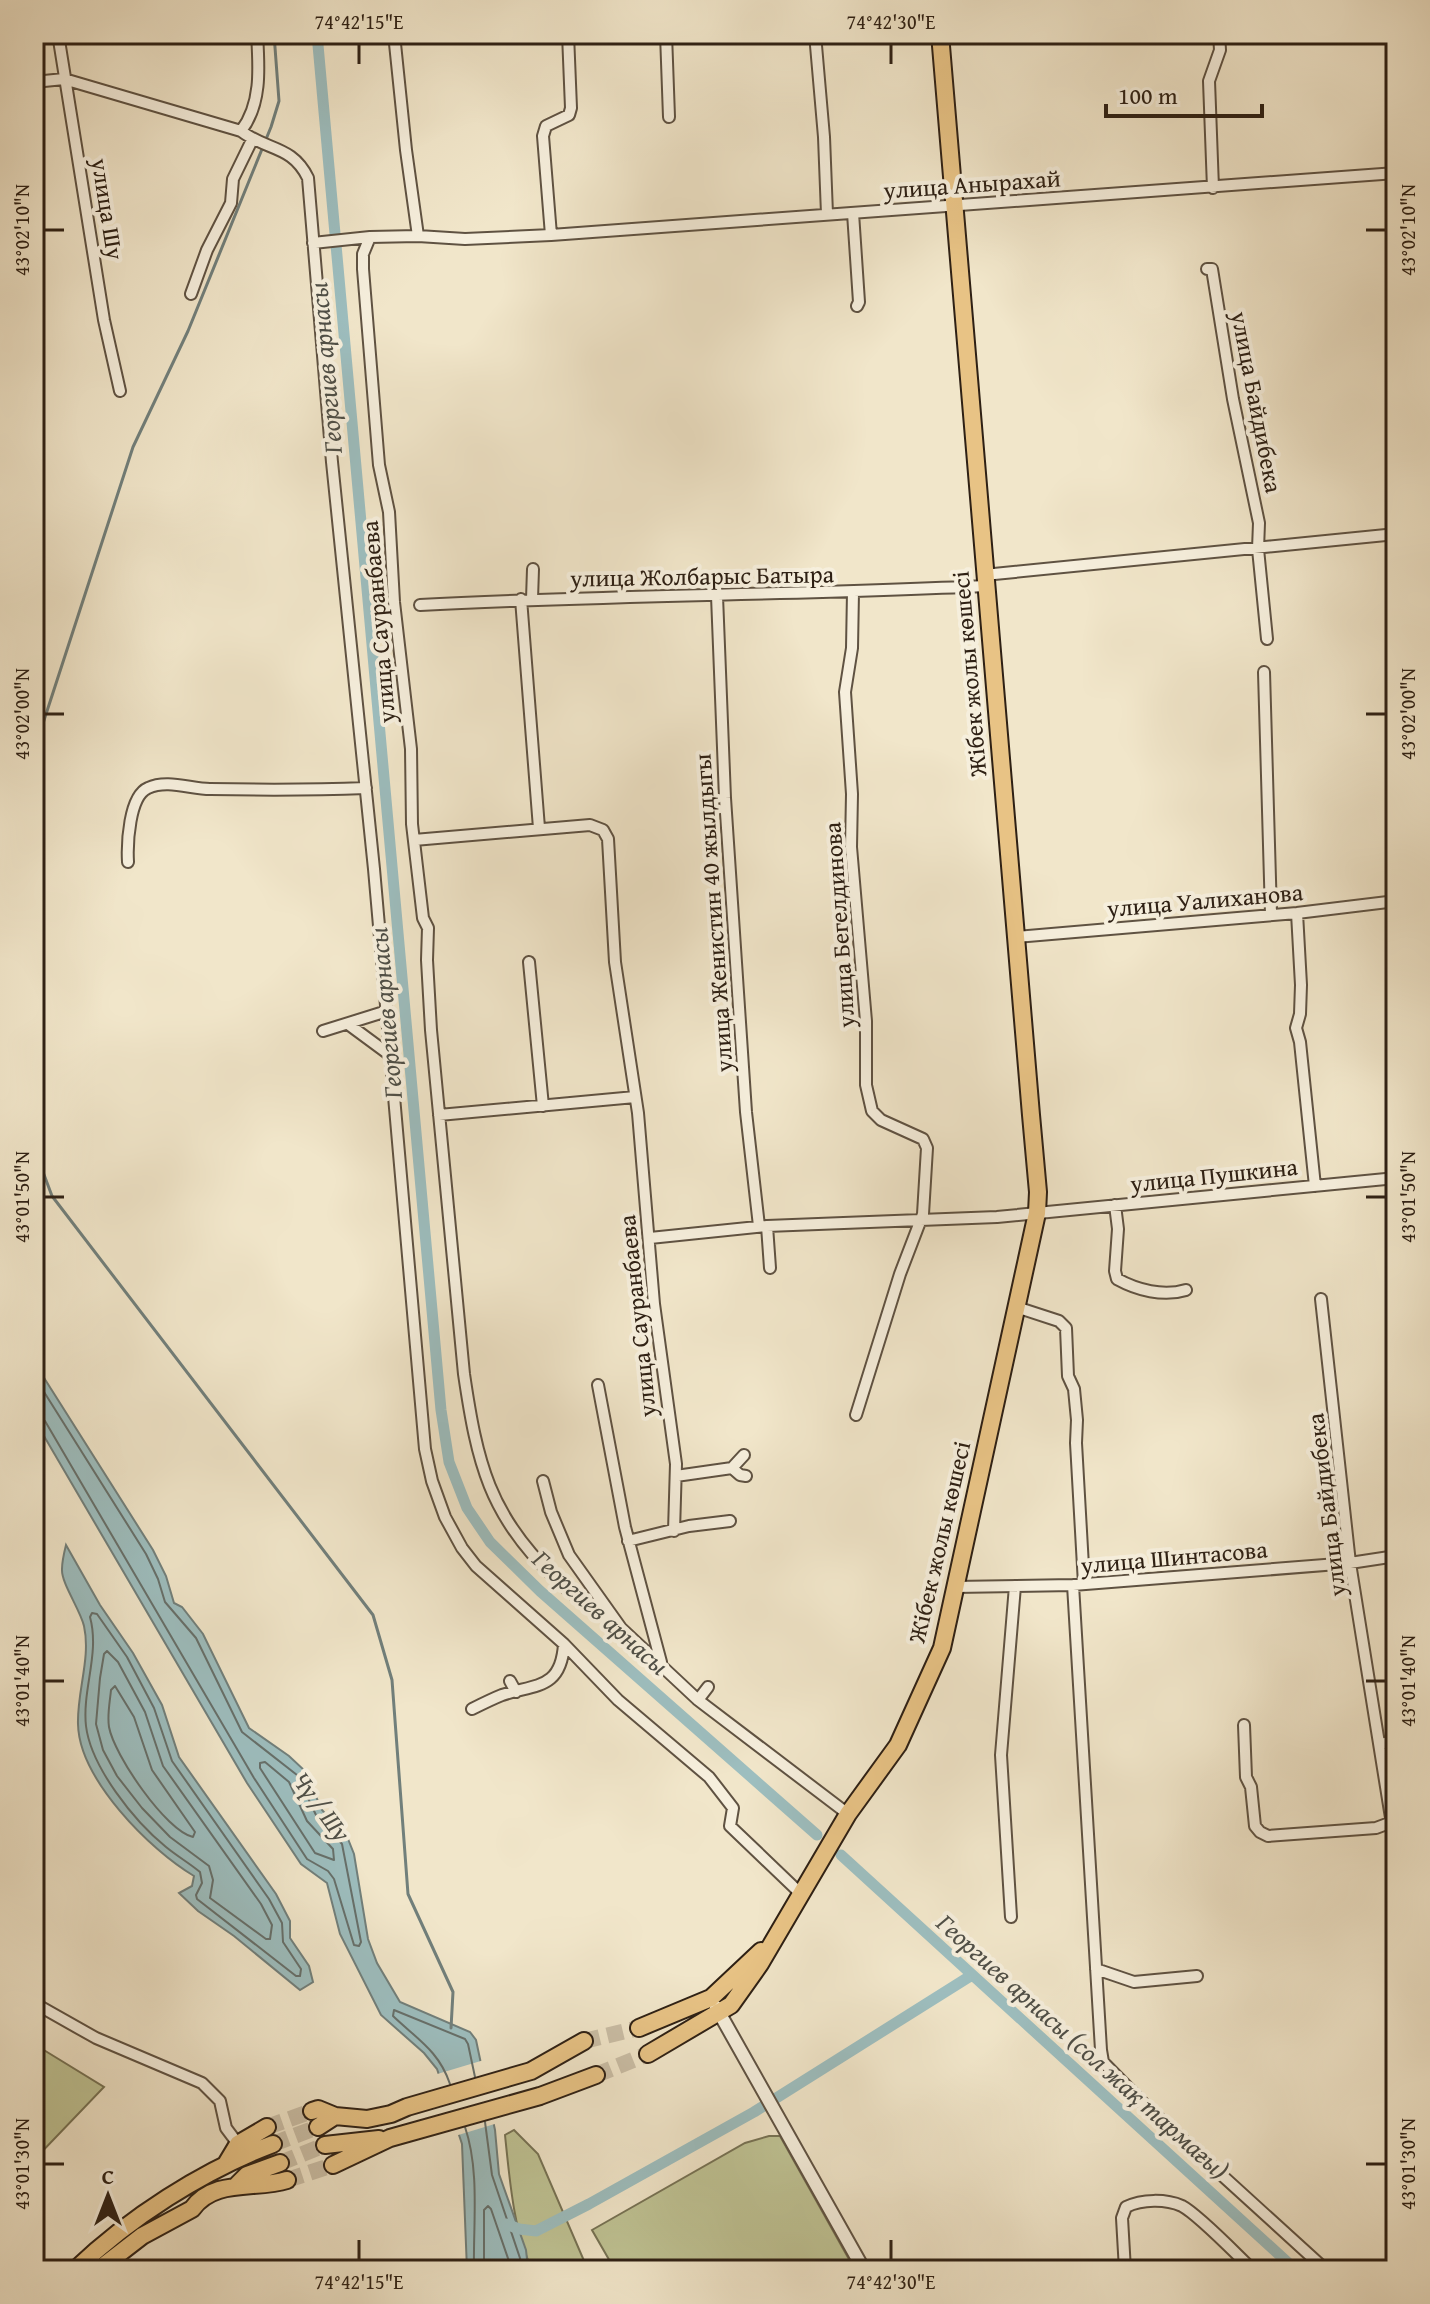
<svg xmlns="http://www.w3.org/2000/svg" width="1430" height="2304" font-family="'Gentium Book Plus',serif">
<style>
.green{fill:#bfc394;stroke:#767254;stroke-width:2}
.water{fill:#9dbebf;stroke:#717f7b;stroke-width:2}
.pier{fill:#f1e6ca}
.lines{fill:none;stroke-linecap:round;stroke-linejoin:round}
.shore{stroke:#666f6a;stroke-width:2}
.stream{stroke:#717f7b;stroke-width:3}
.canal{stroke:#9dbebf;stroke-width:11}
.trunk-tunnel{stroke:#cabea6;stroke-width:16;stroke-dasharray:16 8;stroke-linecap:butt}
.minor-casing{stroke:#5f5242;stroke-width:14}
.tertiary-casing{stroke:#5f5242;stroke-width:16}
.trunk-casing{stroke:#2e2014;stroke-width:20}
.minor{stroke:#f6efdd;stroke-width:10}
.tertiary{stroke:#f6efdd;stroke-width:12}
.trunk{stroke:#e8c385;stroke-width:16}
.ticks{fill:none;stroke:#2e2014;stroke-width:3}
.labels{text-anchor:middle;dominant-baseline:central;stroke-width:8;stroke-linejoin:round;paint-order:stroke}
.street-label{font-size:24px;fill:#2e2014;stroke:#f6efdd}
.water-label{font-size:26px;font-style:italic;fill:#4f4f47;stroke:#f6efdd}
.neatline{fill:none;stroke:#2e2014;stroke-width:3}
.ticks-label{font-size:20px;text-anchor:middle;fill:#2e2014}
</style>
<rect width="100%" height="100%" fill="#f1e6ca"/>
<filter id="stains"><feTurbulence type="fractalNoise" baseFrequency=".0025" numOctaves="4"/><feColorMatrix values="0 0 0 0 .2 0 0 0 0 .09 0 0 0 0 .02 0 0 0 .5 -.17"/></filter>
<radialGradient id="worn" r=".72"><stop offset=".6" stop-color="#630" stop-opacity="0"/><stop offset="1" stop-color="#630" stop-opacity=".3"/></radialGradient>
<path class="green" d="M34,2044L104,2087L34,2160Z
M514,2130L538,2154L588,2270H533C514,2238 509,2173 505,2135Z
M769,2136H780L855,2270H615L592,2230L745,2143Z"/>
<path class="water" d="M34,1362L153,1550L166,1576L174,1603L182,1607L203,1634L249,1728L289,1756L304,1770L322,1810L348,1839L354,1854L368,1939L377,1963L400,2002L470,2032L476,2040L495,2130L499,2174L526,2250L527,2259L533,2270H467L462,2144L437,2069L424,2053L381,2015L340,1934L327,1883L301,1864L247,1783L34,1419Z
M66,1545L100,1605L133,1653L162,1705L179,1757L276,1894L290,1921V1938L309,1966L313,1982L300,1990L234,1936L198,1911L179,1893L192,1886L194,1876C150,1850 79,1779 78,1724C77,1691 91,1658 84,1626C80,1609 61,1583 62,1569C62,1561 64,1553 66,1545Z"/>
<path class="pier" d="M484,2060L498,2123L455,2136L434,2075Z"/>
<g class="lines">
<path class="shore" d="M34,1376L146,1554L158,1579L165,1602L196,1638L242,1732L297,1775L316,1815L342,1844L361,1942L359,1946L354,1945L334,1879L328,1871L307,1859L254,1778L45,1421L34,1416
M92,1613L97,1614L127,1657L154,1708L172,1761L269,1899L282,1923L283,1942L301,1969L300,1976H296L197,1899L196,1895L202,1883L200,1872C189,1863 177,1856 166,1847C134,1821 91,1767 86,1726C82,1689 100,1654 90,1617Z
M107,1651L118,1662L145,1712L163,1766L261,1904L272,1925L270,1939H266L210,1898L213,1880L209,1866L170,1837L142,1808L117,1776L103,1750L96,1724L100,1678L104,1654Z
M115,1686L134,1717L152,1770L195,1832L193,1837C166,1831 114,1755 109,1727C107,1715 110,1701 111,1690Z
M265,1762L289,1782L307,1821L333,1849L334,1860L315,1853L260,1768V1763Z
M450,2084C439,2051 417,2039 393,2016L394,2010L465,2039L468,2044L475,2077
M485,2122L492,2175L524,2270
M465,2127C480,2171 473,2224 474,2270
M484,2270V2210L488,2206L491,2209L512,2270"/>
<path class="stream" d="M34,751L133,447L188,331L271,127L279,101L274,34
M34,1148L52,1196L373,1615L392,1680L408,1894L453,1992L451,2028"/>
<path class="canal" d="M317,34L441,1410L449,1462L467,1508L490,1542L540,1591L817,1835
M841,1855L1296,2270
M506,2224L519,2229L536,2231L589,2204L754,2112L972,1975"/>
<path class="trunk-tunnel" d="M584,2041L639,2028
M596,2075L648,2054
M267,2127L312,2111
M273,2144L318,2127
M280,2163L325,2145
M287,2180L333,2165"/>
<g class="minor-casing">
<path id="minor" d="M58,34L104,320L120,391
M394,34L406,150L418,236
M666,34L669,117
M815,34L824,137L827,214
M34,82L64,79L241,131C267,151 292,145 308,178L332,462L374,869L425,1449L432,1481L445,1517L462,1548L476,1566L564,1644L618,1700L709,1777L733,1808L730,1826L800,1893
M241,131C262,104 259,67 257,34
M1213,188L1209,81L1220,50L1219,34
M853,213L859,302L857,306
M551,235L543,136L546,126L569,115L571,108L568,34
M370,237L363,254V269L379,465L389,512L394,602L411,749L412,824L423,918L428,928L427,960L431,1030L464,1374C477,1462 489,1516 556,1579C575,1597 592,1611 616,1622
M313,243L370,237L418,236L465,239L551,235L1396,173
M1207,269H1212L1233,399L1259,523L1258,549L1267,639
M191,294L207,250L231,203L233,179L252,140
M984,575L1396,534
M853,592L852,648L845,692L852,794L851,847L866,1021V1085L872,1111L881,1120L923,1139L927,1148L923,1214L900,1274L856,1415
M717,596L725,798L746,1112L759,1226
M521,599L539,828
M532,599L533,569
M420,605C608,595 797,595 985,586
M1264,672L1271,914
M414,840L590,825L603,830L608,839L615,962L638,1113L654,1304L676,1464L674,1531
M128,862C127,844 129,796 148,788C167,779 191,789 210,789C262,790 314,790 366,788
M1297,913L1301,985L1300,1014L1296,1028L1300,1042L1315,1186
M1016,937L1297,913L1396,901
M529,962L543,1106
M348,1024L390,1055
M323,1031L387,1011
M439,1115L635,1097
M1115,1205L1118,1229L1115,1271L1117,1279C1137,1290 1163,1297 1186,1290
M767,1226L770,1268
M650,1238L767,1226L997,1217L1396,1178
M1321,1299L1350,1563L1396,1849
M1016,1307L1059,1321L1066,1328L1068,1376L1074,1389L1077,1420L1076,1443L1084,1584
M598,1385L625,1527L661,1662
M732,1468L740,1475L746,1476
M676,1476L732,1468L744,1455
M543,1481L551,1512L569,1555L621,1628L698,1700L848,1814
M628,1541L689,1526L730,1521
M1073,1585L1101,2050L1103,2062L1148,2108L1326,2270
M955,1587L1073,1585L1350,1563L1396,1556
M510,1681L516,1692
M698,1700L708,1687
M472,1709C482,1704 492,1699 502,1695C535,1684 561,1690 564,1644
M1244,1725L1246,1777L1251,1787L1255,1826L1260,1832L1268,1836L1376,1828L1392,1822
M1380,1744L1396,1741
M1011,1917L1001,1755L1015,1586
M1096,1969L1134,1982L1197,1976
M34,2003L96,2038L202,2083L220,2101L226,2128L238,2144
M1125,2270L1122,2218L1126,2207C1142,2199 1166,2199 1182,2206C1199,2215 1237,2255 1253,2270"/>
</g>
<g class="tertiary-casing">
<path id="tertiary" d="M716,2007L864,2270"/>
</g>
<g class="trunk-casing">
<path id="trunk" d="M639,2028L711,1998L761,1951
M648,2054L731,2005L760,1964L848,1814L898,1745L942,1648L1037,1213L1038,1192L1031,1115L940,34
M312,2111L318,2109L335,2116
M318,2127L335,2116L367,2119L391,2114L407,2107L531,2071L584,2041
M325,2145L379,2139
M226,2164L238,2144L267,2127
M333,2165L390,2138L540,2096L596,2075
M237,2185L247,2175L280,2163
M75,2270C129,2218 202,2171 273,2144
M98,2270L142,2236L192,2209C214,2178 255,2190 287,2180"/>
</g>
<use href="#minor" class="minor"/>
<use href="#tertiary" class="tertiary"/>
<use href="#trunk" class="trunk"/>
</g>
<path class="ticks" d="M359,44V64M891,44V64M44,230H64M1366,230H1386M44,714H64M1366,714H1386M44,1197H64M1366,1197H1386M44,1681H64M1366,1681H1386M44,2164H64M1366,2164H1386M359,2240V2260M891,2240V2260"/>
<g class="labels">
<g class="street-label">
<text transform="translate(972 184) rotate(-4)">улица Анырахай</text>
<text transform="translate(108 209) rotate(81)">улица Шу</text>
<text transform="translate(1257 402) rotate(79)">улица Байдибека</text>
<text transform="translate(702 576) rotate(-1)">улица Жолбарыс Батыра</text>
<text transform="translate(378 622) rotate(-95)">улица Сауранбаева</text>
<text transform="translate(969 674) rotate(-95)">Жібек жолы көшесі</text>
<text transform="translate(1205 900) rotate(-5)">улица Уалиханова</text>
<text transform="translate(713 913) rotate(-94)">улица Женистин 40 жылдыгы</text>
<text transform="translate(839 925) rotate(-94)">улица Бегелдинова</text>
<text transform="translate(1214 1175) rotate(-6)">улица Пушкина</text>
<text transform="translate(637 1316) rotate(-96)">улица Сауранбаева</text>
<text transform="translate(1326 1505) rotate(-97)">улица Байдибека</text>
<text transform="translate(939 1542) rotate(-77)">Жібек жолы көшесі</text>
<text transform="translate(1174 1557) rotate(-5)">улица Шинтасова</text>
</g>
<g class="water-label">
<text transform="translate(325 368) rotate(-95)">Георгиев арнасы</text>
<text transform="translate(385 1013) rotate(-95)">Георгиев арнасы</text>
<text transform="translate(601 1612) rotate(42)">Георгиев арнасы</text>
<text transform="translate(322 1806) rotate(54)">Чү / Шу</text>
<text transform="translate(1083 2046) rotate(42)">Георгиев арнасы (сол жақ тармағы)</text>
</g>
</g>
<rect width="1430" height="2304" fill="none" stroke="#f1e6ca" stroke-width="88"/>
<g transform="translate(108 2196)" stroke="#f6efdd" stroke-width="6" paint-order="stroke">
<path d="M0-6L14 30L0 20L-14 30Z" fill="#2e2014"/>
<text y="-12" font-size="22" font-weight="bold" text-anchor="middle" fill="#2e2014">С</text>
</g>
<path d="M1106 104v12h156v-12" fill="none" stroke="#2e2014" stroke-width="4"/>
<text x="1118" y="104" font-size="24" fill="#2e2014" stroke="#f6efdd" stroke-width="6" paint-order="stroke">100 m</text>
<rect x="44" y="44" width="1342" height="2216" class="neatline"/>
<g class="ticks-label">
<text x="359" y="29">74°42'15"E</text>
<text x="891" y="29">74°42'30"E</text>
<text transform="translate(22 230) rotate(-90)" y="7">43°02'10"N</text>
<text transform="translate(1408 230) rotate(-90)" y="7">43°02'10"N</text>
<text transform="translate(22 714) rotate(-90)" y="7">43°02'00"N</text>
<text transform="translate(1408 714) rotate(-90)" y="7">43°02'00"N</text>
<text transform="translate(22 1197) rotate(-90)" y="7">43°01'50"N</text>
<text transform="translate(1408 1197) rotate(-90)" y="7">43°01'50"N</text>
<text transform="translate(22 1681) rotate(-90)" y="7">43°01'40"N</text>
<text transform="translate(1408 1681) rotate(-90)" y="7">43°01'40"N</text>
<text transform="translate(22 2164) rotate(-90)" y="7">43°01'30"N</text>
<text transform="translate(1408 2164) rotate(-90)" y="7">43°01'30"N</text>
<text x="359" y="2289">74°42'15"E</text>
<text x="891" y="2289">74°42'30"E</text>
</g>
<rect width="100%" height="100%" filter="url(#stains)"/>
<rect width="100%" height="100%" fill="url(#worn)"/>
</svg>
